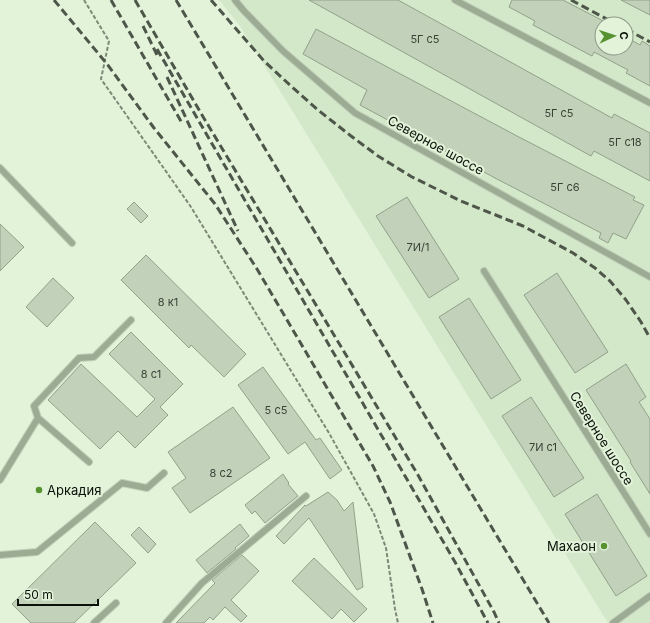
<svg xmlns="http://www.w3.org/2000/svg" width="650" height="623" font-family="Inter,sans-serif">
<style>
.built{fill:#d3e8c9;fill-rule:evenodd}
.building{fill:#c2d2ba;stroke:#91a18a}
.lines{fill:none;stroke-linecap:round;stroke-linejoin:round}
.service-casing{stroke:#c0cfb9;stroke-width:8}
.path{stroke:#7d8877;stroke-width:2;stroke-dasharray:4 2;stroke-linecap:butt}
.service{stroke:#9bab94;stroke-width:6}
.rail{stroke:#4d5649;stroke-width:3;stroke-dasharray:8 4;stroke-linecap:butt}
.poi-dot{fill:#579231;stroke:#e2f3da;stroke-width:1.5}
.labels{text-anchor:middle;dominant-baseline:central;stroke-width:4;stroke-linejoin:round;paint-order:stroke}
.number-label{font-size:11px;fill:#394135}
.street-label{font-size:13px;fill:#0b1109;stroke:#e2f3da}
.poi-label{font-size:13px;fill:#0b1109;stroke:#e2f3da;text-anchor:start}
</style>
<rect width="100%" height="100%" fill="#e2f3da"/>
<path class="built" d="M219,0H650V623H608L240,26ZM602,24H626V48H602Z"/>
<path class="building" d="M309,0H398L612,118L614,114L650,133V181L594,151L591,156Z
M512,0H563L609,24H601L602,25V48H626V37L640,45L642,41L650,46V86L626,73L628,70L594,52L592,56L533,25L535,21L509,7Z
M621,0H650V15Z
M316,29L517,136L635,197L633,200L644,205L626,239L613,233L608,243L599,238L601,233L495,178L360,105L367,90L303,54Z
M407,197L459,279L429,298L376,216Z
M134,202L148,216L141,223L127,209Z
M0,224L24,247L0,271Z
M146,255L246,354L224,377L191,345L189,348L121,280Z
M557,273L608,352L575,373L524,295Z
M53,278L74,298L47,327L26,307Z
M469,298L521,380L491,399L439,317Z
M131,332L183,384L160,407L168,415L135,448L118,431L100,449L48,400L81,364L137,417L155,399L109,354Z
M626,364L646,397L639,402L650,419V494L630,462L631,461L586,390Z
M263,367L316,440L320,438L342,470L330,479L305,442L288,454L238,385Z
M531,397L584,478L554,497L502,416Z
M233,407L270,458L190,513L172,488L186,478L168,452Z
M283,474L289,483L288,484L298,496L265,523L255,511L252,514L245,505Z
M328,492L337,500L344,511L353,502L363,587L357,590L309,518L284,544L276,536L305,505L306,506Z
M597,494L647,576L616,596L565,514Z
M95,522L136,563L74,623H31L12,604Z
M240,524L249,536L235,548L236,549L207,573L196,560Z
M139,527L156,544L148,553L131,535Z
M242,555L259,571L231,600L247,616L241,622L225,607L213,620L210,617L204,623H176L215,583L212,580Z
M314,558L367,609L354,622L341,609L332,619L292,581Z"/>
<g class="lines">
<g class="service-casing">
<path id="service" d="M235,0L244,11L283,51L355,113L650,277
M455,0L650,103
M0,168L72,243
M484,271L650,534
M38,418L89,462
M0,480L38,418L34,406L79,358L94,357L131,320
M0,555L37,552L122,483L147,488L164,473
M94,623L116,603
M166,623L202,583L306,496
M613,623L650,596"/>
</g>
<path class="path" d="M84,0L109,41L101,79L191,207L329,433L374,514L386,548L395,609L398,623"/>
<use href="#service" class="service"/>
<path class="rail" d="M54,0L107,64L154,128L215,204L257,269L373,466L390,502L422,589L433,623
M111,0L182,123
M135,0L202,115L418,475L494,612L499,623
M176,0L549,623
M211,0L264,61L292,87L318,110L351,136L378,156L412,177L461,201L523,226L573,253L595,268L610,281L626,300L641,322L650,338
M571,0L616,24
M143,26L157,55
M626,29L650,42
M157,49L455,562L488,623
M167,77L238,231"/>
</g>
<g class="poi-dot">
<circle cx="39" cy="490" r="4"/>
<circle cx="604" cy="546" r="4"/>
</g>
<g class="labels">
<g class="number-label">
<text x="425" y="39">5Г с5</text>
<text x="559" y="113">5Г с5</text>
<text x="625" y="142">5Г с18</text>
<text x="565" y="187">5Г с6</text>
<text x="418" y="247">7И/1</text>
<text x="168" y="302">8 к1</text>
<text x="151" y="374">8 с1</text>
<text x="276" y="410">5 с5</text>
<text x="543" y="447">7И с1</text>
<text x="221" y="473">8 с2</text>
</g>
<g class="street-label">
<text transform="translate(436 145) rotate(29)">Северное шоссе</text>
<text transform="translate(602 438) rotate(58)">Северное шоссе</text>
</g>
<g class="poi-label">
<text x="47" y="490">Аркадия</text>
<text x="596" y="546" text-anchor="end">Махаон</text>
</g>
</g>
<g transform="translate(614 36) rotate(87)"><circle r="19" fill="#e2f3da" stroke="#8c9986"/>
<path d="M0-3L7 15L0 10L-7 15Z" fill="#579231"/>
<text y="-6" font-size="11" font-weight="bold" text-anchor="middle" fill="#0b1109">С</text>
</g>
<path d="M18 599v6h80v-6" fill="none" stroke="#0b1109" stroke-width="2"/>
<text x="24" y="599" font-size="12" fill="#0b1109" stroke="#e2f3da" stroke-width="3" paint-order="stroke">50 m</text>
</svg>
